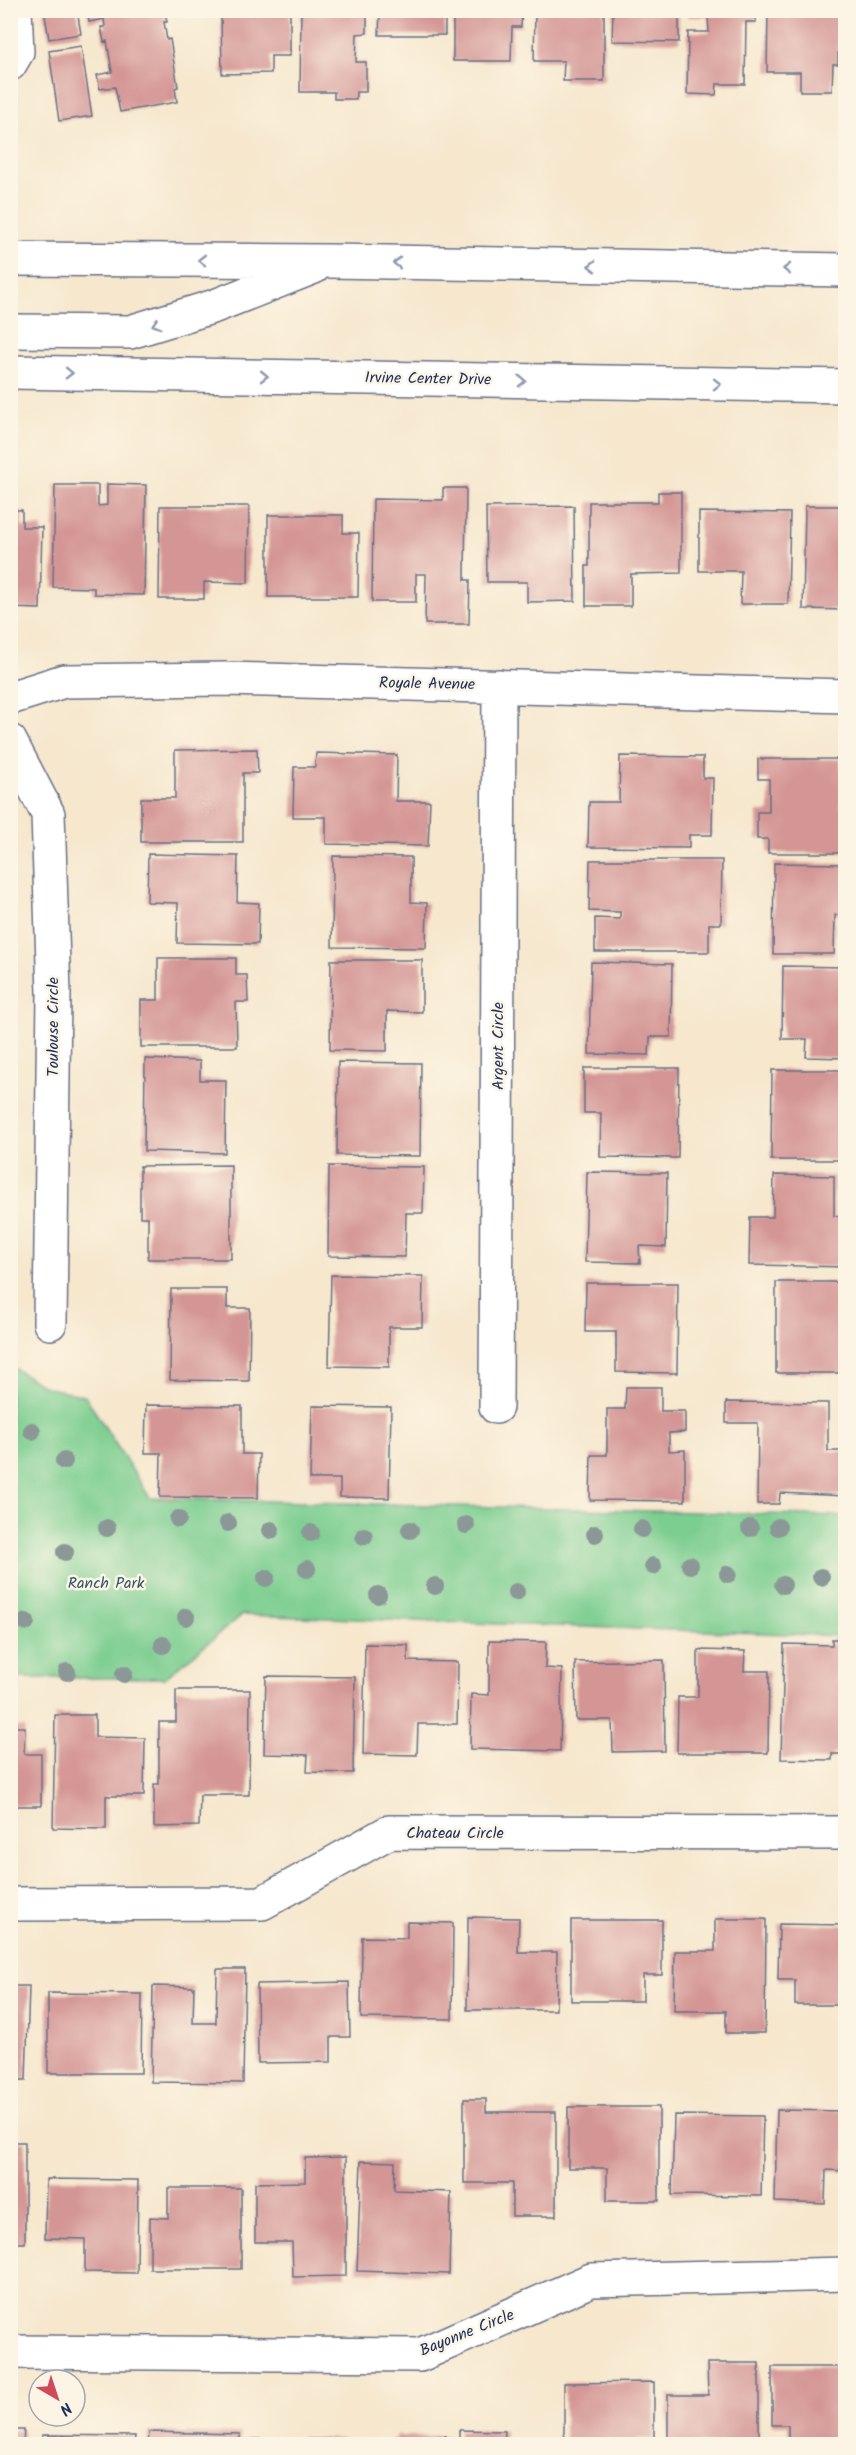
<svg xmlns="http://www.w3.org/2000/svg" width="856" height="2455" font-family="Kalam,sans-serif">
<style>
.green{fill:#7cce90;stroke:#4c7e77;stroke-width:1.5}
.building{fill:#d49695}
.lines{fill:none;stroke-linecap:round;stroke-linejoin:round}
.minor-casing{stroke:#686f85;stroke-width:36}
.major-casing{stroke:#686f85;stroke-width:36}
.minor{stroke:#fff;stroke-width:33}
.major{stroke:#fff;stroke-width:33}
.tree{fill:#8b9897}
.oneway{stroke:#8d97ae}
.labels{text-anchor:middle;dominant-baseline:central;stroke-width:5;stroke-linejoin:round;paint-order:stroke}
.street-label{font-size:16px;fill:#1b2f5e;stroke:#fcf5e5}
.park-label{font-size:16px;fill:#33576a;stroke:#fcf5e5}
</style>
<rect width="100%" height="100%" fill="#fcf5e5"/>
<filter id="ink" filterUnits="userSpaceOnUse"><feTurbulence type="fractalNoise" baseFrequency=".0167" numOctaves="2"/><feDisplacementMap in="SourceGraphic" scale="12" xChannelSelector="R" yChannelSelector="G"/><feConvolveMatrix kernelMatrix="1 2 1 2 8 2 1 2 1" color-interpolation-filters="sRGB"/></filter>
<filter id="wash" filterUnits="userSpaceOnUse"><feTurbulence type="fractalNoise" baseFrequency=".008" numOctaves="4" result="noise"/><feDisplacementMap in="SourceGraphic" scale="24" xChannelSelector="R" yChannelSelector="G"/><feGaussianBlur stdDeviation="1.35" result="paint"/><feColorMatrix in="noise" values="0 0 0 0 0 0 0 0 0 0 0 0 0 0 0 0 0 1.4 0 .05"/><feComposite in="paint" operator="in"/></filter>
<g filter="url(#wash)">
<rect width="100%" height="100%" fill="#f6e7cd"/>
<path class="green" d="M10,1366L45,1387L85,1396L150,1498L845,1516V1636L242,1615L165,1678H11Z"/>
<g id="blocks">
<path class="building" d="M44,10H77L81,34L49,39Z
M87,10H165L167,22H164L167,40L170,39L178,87L175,88L177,102L120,112L115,87L100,89L97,75L112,72L107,41L104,42L101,27H105L104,19L89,22Z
M239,10H290V56H271V73L222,74L221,13H239Z
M301,10H367V33L357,34L356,62H366V92H356V99H334V92H300Z
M380,10H445V35H379Z
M453,10H522L521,27H512L511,61H453Z
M535,10H604V81H563L564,61H534Z
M613,10H679V42L612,41Z
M688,10H756V22H746L745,84H717L716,95L687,94L688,32H709L708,17H688Z
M768,10H839L838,64H833L832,91H800V72H767Z
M81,46L92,116L59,121L49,51Z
M107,484L146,485L144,595L94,594V588L53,587L55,485H98V506L107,505Z
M443,488H466L465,580H470L469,624H425L426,574H416V602H372L373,499L443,500Z
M658,492H681V573L631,574V606H586V566H589V502H658Z
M160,506H249L248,583L204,582V599H159Z
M574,506L575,601L527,602V582H487L486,507Z
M805,506H846V610L803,609Z
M10,510H22V527H42L40,609L10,608Z
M699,512L790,513L788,604H740L741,571H699Z
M268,515H343V533H359L358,597H268Z
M257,749L258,773H243V842H141V798H175V750Z
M316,753L397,755L396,801H430L428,846L326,844V817H293L294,767H315Z
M620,756L703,757V778H713L712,835H689V848L588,847L589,802H619Z
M758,759H841V808H846V853H768V839H757V812H769V779H758Z
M148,854L238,856L237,902L259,903L258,944L177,943L178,903L147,902Z
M333,856L411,857V902L427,903L426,948L332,947Z
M590,860H722L721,924H709V952H595V918L620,919V912L589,911Z
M774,863L846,864V915H835L834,954H773Z
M158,958H236V975H247L248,1002H236L237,1047H141V1000H158Z
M331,960H422V1012L387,1011V1051L330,1050Z
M591,962L672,964L671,1037H650L649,1055L589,1054Z
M783,966L846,967V1058L806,1057L807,1039H782Z
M145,1059L200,1061V1080H226L225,1153L144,1151Z
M338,1062L421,1063L420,1156L337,1155Z
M584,1068H679L678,1158L600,1157L601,1113H584Z
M772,1070H846V1160H771Z
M231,1165V1259H148V1217H140V1166Z
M329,1166L424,1167L423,1213H406L405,1257L328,1256Z
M587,1172L667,1173L666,1247L639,1246L640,1263L585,1262Z
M774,1175L834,1176V1216L846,1217V1267L749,1265L750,1217H773Z
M331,1275L423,1276L422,1327H389V1367L329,1366Z
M776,1282H846V1373H776Z
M586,1283H678L677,1373L616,1372V1332H585Z
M171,1289H227V1308H250L249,1381L170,1380Z
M626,1387H661V1411H685V1432L669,1433V1451L685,1450V1501L590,1500L591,1455H607V1409H625Z
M726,1402L828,1403V1451H846V1496L780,1493L779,1504H757L758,1423H726Z
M146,1405L242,1406V1454H259L258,1498L160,1497L161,1453H145Z
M312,1406L391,1407L389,1498L340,1497V1479H310Z
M832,1639H846V1754H832V1760L781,1759L784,1644L832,1645Z
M489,1641L546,1642L545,1668L562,1669L560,1751L470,1749L471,1694L489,1695Z
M365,1644L408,1645V1661L458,1662L457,1724H418L417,1755L363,1754Z
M698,1650L745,1651L744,1671H769L768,1753H677L678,1697H698Z
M664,1660L665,1751L613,1752L612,1720H576L575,1662Z
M266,1676L355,1677L353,1773L307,1772L308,1755L264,1754Z
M176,1690H250L249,1795H200L199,1826L154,1827V1784H159V1722H176Z
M55,1715H95V1737L145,1738L144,1796H106V1829L53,1828Z
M10,1727H25L24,1754H41V1806H10Z
M468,1917L519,1918L518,1952H557L556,2010H467Z
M715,1919H766L765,2033H726V2011H674L675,1951H715Z
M571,1920H662V1975H643V2001H571Z
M407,1922L453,1923L452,2019L361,2018L362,1937L407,1938Z
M779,1924L846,1925V2005H795V1980H778Z
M217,1969H245L243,2083L151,2082L153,1986L194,1987L193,2023H216Z
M349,1982L350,2037H331V2062L258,2063L257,1984Z
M10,1986H29L26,2080H10Z
M48,1993L142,1994L141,2073H48Z
M464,2099H486V2112H556V2216H512V2183H464Z
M568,2107H659V2201H607V2168H568Z
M777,2110L846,2111V2171L826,2170L825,2204L775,2202Z
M674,2115L763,2116L761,2196L672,2195Z
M10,2142H25V2243H10Z
M346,2157V2276L293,2277L292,2242H255V2183L305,2182V2158Z
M361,2161L395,2162L394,2190L451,2192L449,2274L357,2271Z
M46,2179L138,2180L137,2273L85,2272V2239L45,2238Z
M168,2188H241V2269H150V2217L168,2218Z
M707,2363H759V2444H668V2395H708Z
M772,2367H846V2444H788V2425H772Z
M654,2382V2439H637V2444H564V2383Z
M10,2430H24L23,2444H10Z
M459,2430L505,2431L504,2444H459Z
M149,2432L240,2434V2444H148Z
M42,2435L135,2436L134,2444H41Z
M396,2436H446V2444H395Z
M252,2439H342V2444H252Z"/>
</g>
</g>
<g filter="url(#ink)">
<use href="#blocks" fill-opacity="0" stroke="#686f85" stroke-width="1.5"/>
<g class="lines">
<g class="minor-casing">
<path id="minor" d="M10,64L17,52L15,10
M10,698L64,681L226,679L846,696
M10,741L48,814L54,993L50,1323
M496,1407L499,686
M10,1904L262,1903L389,1832L846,1833
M10,2352L420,2355L591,2280L846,2274"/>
</g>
<g class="major-casing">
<path id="major" d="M10,259L329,261L846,270
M10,331L130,332L215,306L314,267
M10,372L846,386"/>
</g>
<use href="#minor" class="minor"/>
<use href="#major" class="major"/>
</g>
<g class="tree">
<circle cx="32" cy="1431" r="9"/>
<circle cx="64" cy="1461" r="9"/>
<circle cx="178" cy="1519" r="9"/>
<circle cx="228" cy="1523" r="9"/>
<circle cx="466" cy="1525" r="9"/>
<circle cx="778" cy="1527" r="9"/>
<circle cx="107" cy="1528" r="9"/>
<circle cx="750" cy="1528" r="9"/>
<circle cx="642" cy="1529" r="9"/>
<circle cx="271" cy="1530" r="9"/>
<circle cx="410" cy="1530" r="9"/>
<circle cx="311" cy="1533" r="9"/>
<circle cx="595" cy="1534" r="9"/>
<circle cx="364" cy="1536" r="9"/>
<circle cx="65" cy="1552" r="9"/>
<circle cx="690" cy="1565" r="9"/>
<circle cx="653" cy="1566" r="9"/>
<circle cx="307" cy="1569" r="9"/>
<circle cx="728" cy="1574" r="9"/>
<circle cx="821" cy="1577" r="9"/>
<circle cx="266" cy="1578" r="9"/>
<circle cx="783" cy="1585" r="9"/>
<circle cx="435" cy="1586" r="9"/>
<circle cx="516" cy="1592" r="9"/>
<circle cx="378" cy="1595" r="9"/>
<circle cx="186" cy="1617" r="9"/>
<circle cx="26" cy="1622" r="9"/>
<circle cx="163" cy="1645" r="9"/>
<circle cx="67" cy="1672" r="9"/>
<circle cx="124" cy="1674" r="9"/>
</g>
<defs><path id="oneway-chevron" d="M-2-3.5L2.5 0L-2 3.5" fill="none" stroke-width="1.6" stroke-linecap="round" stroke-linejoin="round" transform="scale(1.5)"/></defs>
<g class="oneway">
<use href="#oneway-chevron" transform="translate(202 260) rotate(-180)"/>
<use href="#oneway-chevron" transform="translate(397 263) rotate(-179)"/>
<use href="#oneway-chevron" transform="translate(592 266) rotate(-179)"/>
<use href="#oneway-chevron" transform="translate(787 269) rotate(-179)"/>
<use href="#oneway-chevron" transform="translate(156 324) rotate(163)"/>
<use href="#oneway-chevron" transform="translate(69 373) rotate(1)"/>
<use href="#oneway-chevron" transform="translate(264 376) rotate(1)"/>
<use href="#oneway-chevron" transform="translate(522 381) rotate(1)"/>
<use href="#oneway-chevron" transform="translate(717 384) rotate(1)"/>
</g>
</g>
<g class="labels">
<g class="street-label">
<text transform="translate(428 379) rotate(1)">Irvine Center Drive</text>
<text transform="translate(427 684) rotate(1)">Royale Avenue</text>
<text transform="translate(53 1027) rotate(-90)">Toulouse Circle</text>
<text transform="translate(498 1046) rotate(-90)">Argent Circle</text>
<text x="455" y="1833">Chateau Circle</text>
<text transform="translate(467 2333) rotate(-22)">Bayonne Circle</text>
</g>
<g class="park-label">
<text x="106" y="1583">Ranch Park</text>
</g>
</g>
<rect width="856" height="2455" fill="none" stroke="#fcf5e5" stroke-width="36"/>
<g transform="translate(57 2398) rotate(141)"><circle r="28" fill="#fcf5e5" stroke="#a2a6af" stroke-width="1.5"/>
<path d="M0-4.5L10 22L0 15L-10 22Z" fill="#d1495b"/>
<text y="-9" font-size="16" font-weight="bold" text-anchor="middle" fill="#1b2f5e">N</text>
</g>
</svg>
